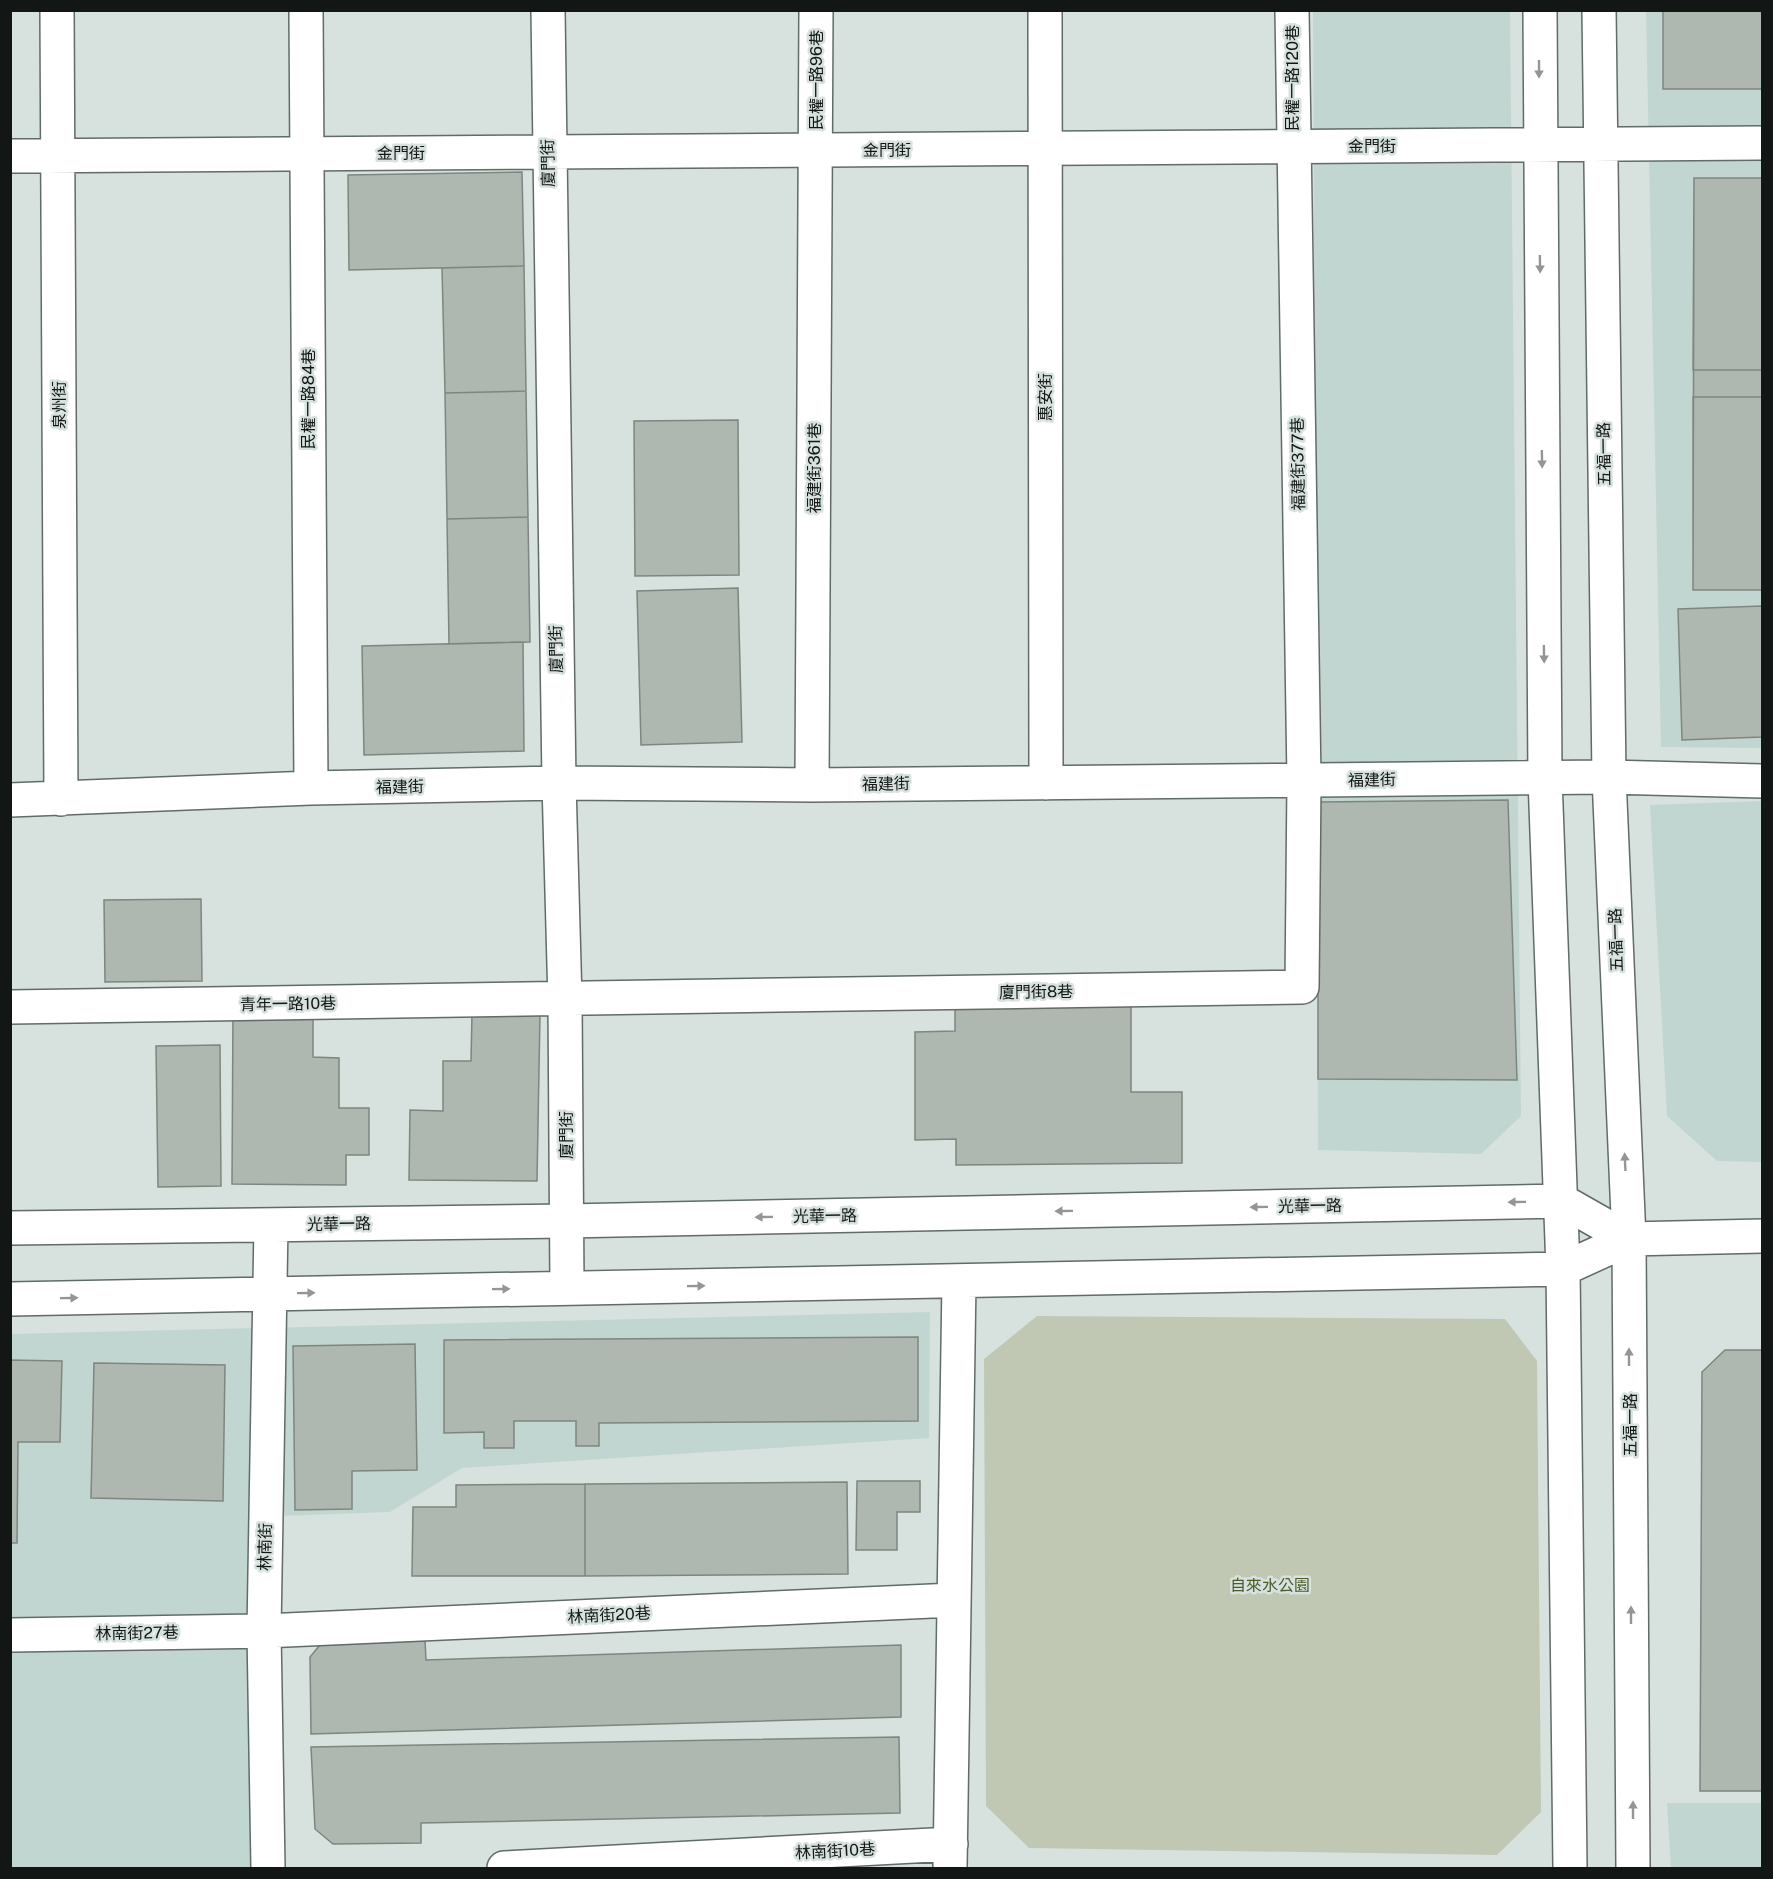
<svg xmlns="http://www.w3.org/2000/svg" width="1773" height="1879" font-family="'Public Sans','Noto Sans TC',sans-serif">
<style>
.built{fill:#c2d6d1}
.green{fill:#c0c8b4}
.building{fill:#afb7b1;stroke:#7e867f;stroke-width:1.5}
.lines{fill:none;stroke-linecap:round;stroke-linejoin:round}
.minor-casing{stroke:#616b68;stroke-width:36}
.minor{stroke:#fff;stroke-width:33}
.oneway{fill:#949696}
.labels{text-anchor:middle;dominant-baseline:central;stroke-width:5;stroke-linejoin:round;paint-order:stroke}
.street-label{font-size:16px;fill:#121615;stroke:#d7e2df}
.park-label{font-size:16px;fill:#4c5c2a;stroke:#d7e2df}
</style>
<rect width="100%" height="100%" fill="#d7e2df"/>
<path class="built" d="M1313,11H1510L1521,1116L1481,1154L1318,1150Z
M1646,11H1762V748L1661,747Z
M1762,801V1162L1717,1161L1667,1116L1650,805Z
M930,1312L929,1438L462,1468L390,1512L280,1516L284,1868H11L10,1334Z
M1667,1803H1762V1868H1671Z"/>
<path class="green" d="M1037,1316L1505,1319L1537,1361L1541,1812L1497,1855L1029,1848L986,1806L984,1359Z"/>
<path class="building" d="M1663,10H1762V89H1663Z
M522,172L524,266L349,270L348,175Z
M1694,178H1762V590H1693Z
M1694,178H1762V370H1693Z
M524,266L526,391L445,393L442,268Z
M526,391L528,517L447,519L445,393Z
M1693,397H1762V590H1693Z
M738,420L739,575L635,576L634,421Z
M528,517L530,642L449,644L447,519Z
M738,588L742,742L641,745L637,591Z
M1762,606V737L1682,740L1678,609Z
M523,642L524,751L364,755L362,646Z
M1508,800L1517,1080L1318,1079V802Z
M201,899L202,981L105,982L104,900Z
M233,1005H313V1057L339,1058V1108H369V1155H346V1185L232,1184Z
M1131,1005V1092H1182V1163L956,1165V1139L915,1140V1032L955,1031V1007Z
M472,1013L540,1014L537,1181L409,1180L410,1110L443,1111V1061H471Z
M220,1045L221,1186L158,1187L156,1046Z
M918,1337V1421L599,1423V1446H576V1421H514V1448H484V1432L444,1433V1340Z
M415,1344L417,1470L352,1471V1509L295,1510L293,1346Z
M1725,1350H1762V1791H1700L1702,1372Z
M10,1360L62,1361L60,1442H18L17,1543H10Z
M94,1363L225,1365L223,1501L91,1498Z
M857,1481H920V1512H897V1550H856Z
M847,1482L848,1574L585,1576V1484Z
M585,1484V1576H412L413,1507H456V1485Z
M324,1640H425L426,1660L901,1645V1717L311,1734L310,1657Z
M899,1737L900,1813L421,1823V1843L333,1844L315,1829L311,1747Z"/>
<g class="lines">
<g class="minor-casing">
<path id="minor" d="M57,10L61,799
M306,10L311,788
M548,10L559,783L565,1001L567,1288
M1045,10L1046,783
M1540,10L1545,778L1563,1269L1570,1868
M1599,10L1609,777L1629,1239L1633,1868
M10,156L1762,143
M812,785L816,10
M10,800L311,788L559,783L812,785L1609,777L1762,781
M10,1007L1302,987L1304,781L1292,10
M10,1228L567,1221L1562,1201L1629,1239
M10,1299L1563,1269L1629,1239L1762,1236
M10,1635L264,1631L954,1600
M268,1868L264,1631L271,1225
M504,1868L951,1844
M950,1868L959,1281"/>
</g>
<use href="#minor" class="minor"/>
</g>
<defs><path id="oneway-solid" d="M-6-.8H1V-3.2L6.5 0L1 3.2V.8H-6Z" transform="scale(1.5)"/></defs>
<g class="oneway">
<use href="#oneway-solid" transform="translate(1539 69) rotate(90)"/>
<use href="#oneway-solid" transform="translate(1540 264) rotate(89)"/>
<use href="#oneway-solid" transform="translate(1542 459) rotate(89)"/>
<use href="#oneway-solid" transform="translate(1544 654) rotate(89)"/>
<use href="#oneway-solid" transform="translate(1625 1162) rotate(-93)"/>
<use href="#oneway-solid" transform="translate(1517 1202) rotate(179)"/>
<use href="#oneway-solid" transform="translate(1259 1207) rotate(179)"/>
<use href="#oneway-solid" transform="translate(1064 1211) rotate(179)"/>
<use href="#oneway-solid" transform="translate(764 1217) rotate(179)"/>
<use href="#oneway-solid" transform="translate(696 1286) rotate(-1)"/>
<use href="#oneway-solid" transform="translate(501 1289) rotate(-1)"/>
<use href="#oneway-solid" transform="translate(306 1293) rotate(-1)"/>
<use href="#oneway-solid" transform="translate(69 1298) rotate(-1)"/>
<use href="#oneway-solid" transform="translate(1629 1357) rotate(-90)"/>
<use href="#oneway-solid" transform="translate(1631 1615) rotate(-90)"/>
<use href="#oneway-solid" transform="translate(1633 1810) rotate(-90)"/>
</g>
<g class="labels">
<g class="street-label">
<text transform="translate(1292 78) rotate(-90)">民權一路120巷</text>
<text transform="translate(816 80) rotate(-90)">民權一路96巷</text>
<text x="1372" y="146">金門街</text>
<text x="887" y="150">金門街</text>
<text x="401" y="153">金門街</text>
<text transform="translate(548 163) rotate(-91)">廈門街</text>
<text transform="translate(1045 397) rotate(-90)">惠安街</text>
<text transform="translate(308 399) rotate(-90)">民權一路84巷</text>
<text transform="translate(59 405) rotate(-90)">泉州街</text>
<text transform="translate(1604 454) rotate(-91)">五福一路</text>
<text transform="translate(1298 464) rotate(-91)">福建街377巷</text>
<text transform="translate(814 468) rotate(-90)">福建街361巷</text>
<text transform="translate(556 649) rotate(-91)">廈門街</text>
<text transform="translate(1372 780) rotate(-1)">福建街</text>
<text transform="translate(886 784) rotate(-1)">福建街</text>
<text transform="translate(400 787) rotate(-1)">福建街</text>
<text transform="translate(1616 940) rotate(-92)">五福一路</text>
<text transform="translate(1036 992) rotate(-1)">廈門街8巷</text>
<text transform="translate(288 1004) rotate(-1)">青年一路10巷</text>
<text transform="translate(566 1135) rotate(-90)">廈門街</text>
<text transform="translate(1310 1206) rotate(-1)">光華一路</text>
<text transform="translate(825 1216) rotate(-1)">光華一路</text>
<text transform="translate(339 1224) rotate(-1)">光華一路</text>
<text transform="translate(1630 1425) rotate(-90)">五福一路</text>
<text transform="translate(265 1547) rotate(-89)">林南街</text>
<text transform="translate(609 1615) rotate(-3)">林南街20巷</text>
<text transform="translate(137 1633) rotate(-1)">林南街27巷</text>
<text transform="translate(835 1851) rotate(-3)">林南街10巷</text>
</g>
<g class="park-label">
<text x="1270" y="1585">自來水公園</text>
</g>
</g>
<rect width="1773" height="1879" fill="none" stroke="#121615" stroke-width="24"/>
</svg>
